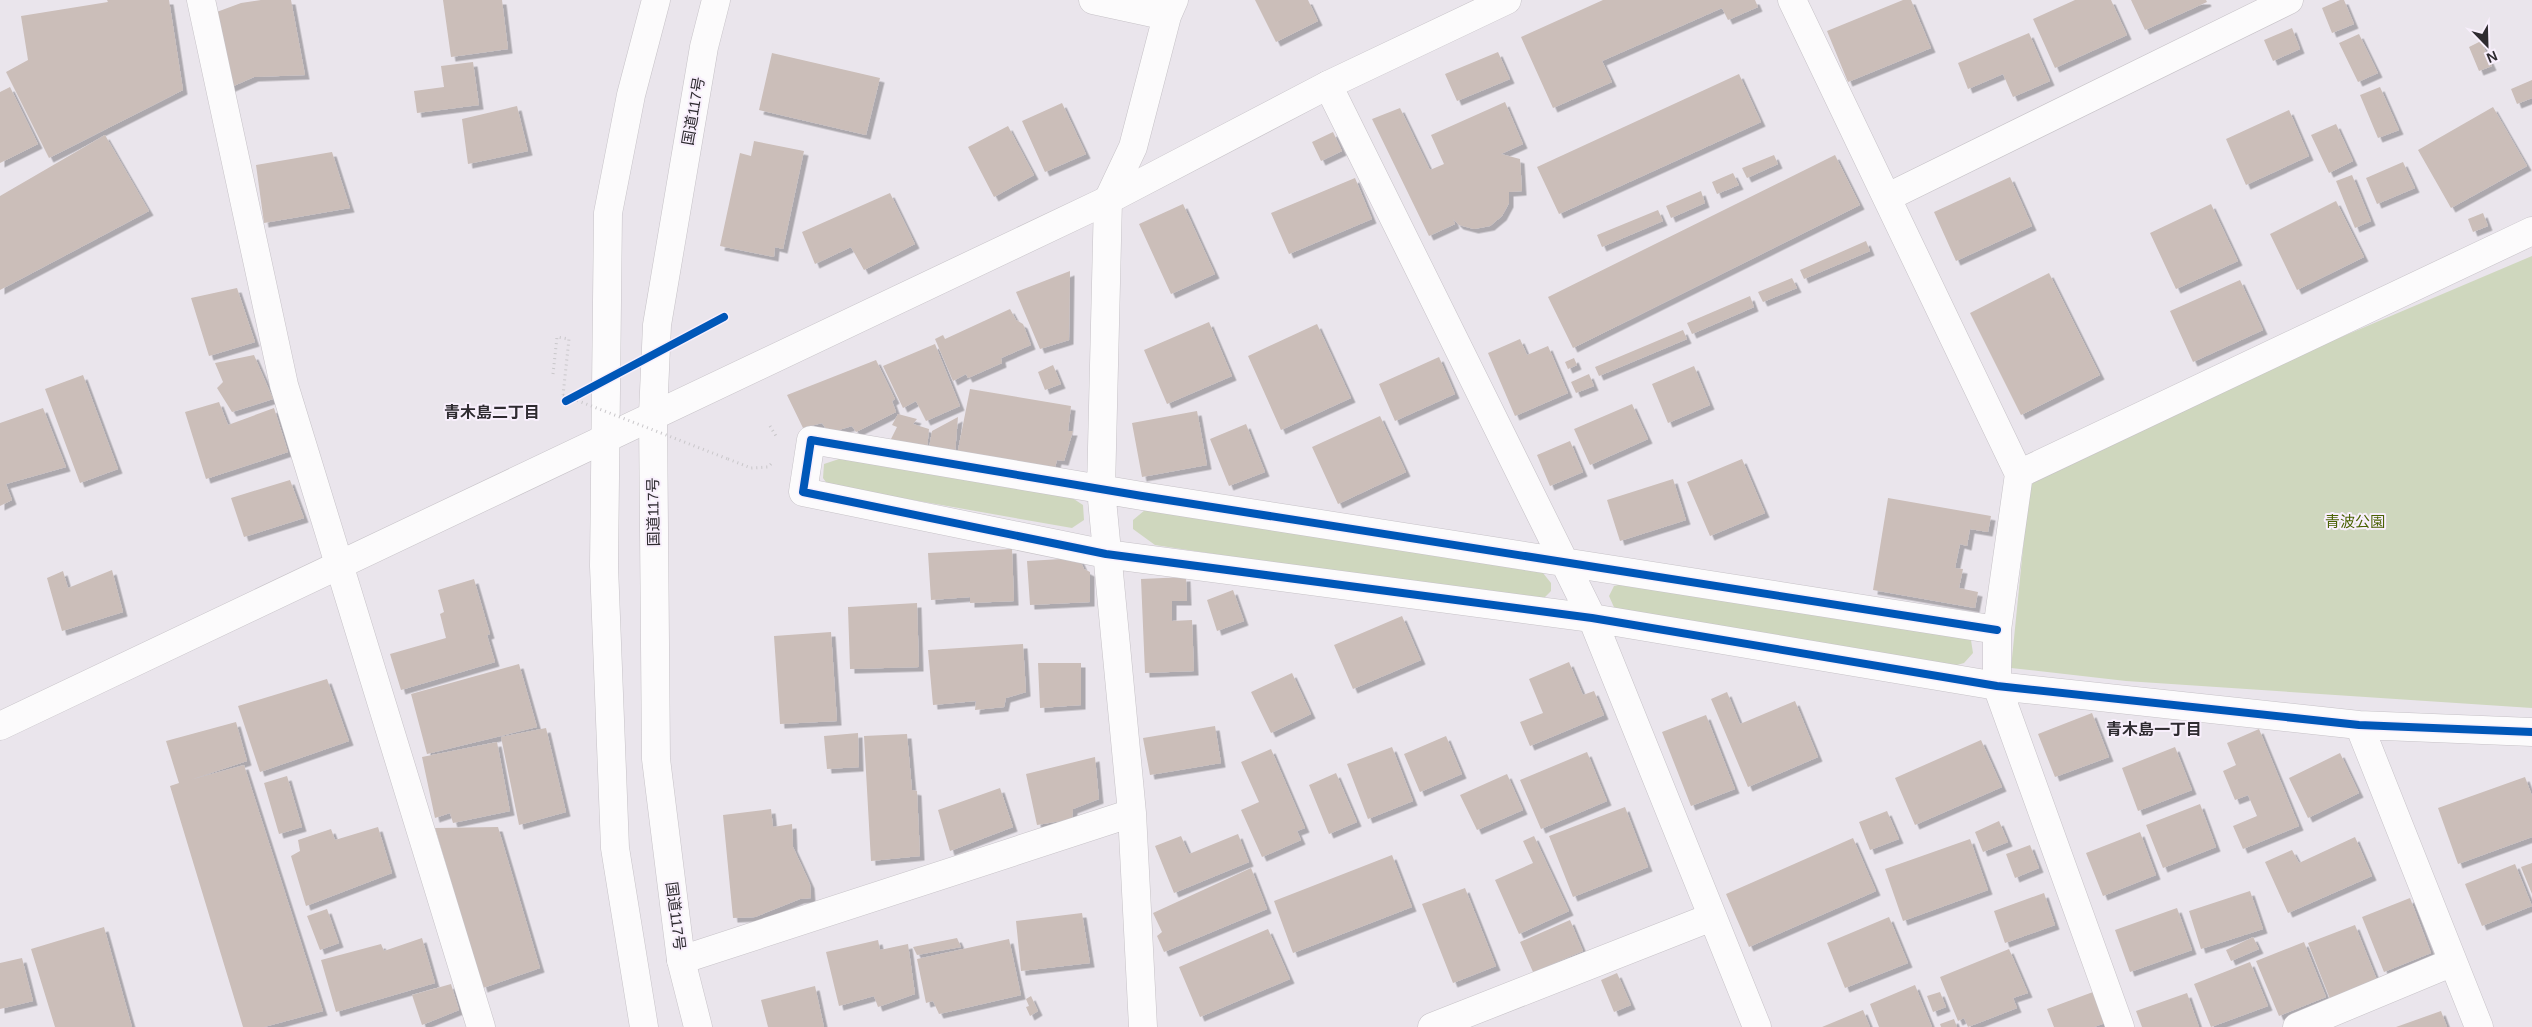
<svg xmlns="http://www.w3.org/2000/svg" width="2532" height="1027" font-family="Arial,'Noto Sans JP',sans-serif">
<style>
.green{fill:#cfd7be}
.building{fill:#cbbeb9;filter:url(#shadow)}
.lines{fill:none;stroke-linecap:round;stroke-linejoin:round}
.minor-casing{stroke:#c6c2c7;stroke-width:29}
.tertiary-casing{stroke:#c6c2c7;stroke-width:29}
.trunk-casing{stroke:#c6c2c7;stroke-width:29}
.path{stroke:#c9c7ca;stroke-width:3;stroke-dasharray:1 4;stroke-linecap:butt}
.minor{stroke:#fcfbfc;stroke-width:28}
.tertiary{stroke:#fcfbfc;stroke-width:28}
.trunk{stroke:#fcfbfc;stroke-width:28}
.path-bridge{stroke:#c9c7ca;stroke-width:3;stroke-dasharray:1 4;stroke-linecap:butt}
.cycleway-casing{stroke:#f8effc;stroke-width:11}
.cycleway{stroke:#0057b8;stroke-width:8}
.labels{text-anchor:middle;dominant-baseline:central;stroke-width:4;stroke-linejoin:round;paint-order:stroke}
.street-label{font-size:15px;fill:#2e2b30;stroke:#f8effc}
.park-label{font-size:15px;fill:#4a6203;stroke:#f8effc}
.neighbourhood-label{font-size:16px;font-weight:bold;fill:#2e2b30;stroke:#f8effc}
</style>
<defs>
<filter id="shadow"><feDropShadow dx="4.5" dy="4.5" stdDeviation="0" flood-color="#0004"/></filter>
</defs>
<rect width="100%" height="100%" fill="#eae5ec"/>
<path class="green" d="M2532,256V708L2126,681L2011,668L2031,469Z
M839,459L1063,492L1083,505L1084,520L1072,528L828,485L823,478L824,464Z
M1145,510L1543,573L1551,583V591L1539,603L1155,545L1133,529V520Z
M1630,582L1970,634L1973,653L1964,663L1950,667L1617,614L1609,596L1614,586Z"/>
<path class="building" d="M107,0H169L183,90L49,158L6,72L28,60L21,16L108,2Z
M261,0H291L305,75L254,77L229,88L214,13L241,3Z
M443,0H502L508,49L451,57Z
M1255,0H1308L1318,21L1276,42Z
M1603,0H1755L1758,7L1728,20L1722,8L1602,61L1612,82L1553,108L1521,37Z
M1903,0H1911L1931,48L1848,82L1827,31Z
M2075,0H2111L2127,35L2055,68L2033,19Z
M2131,0H2206L2207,2L2145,30Z
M2340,0H2344L2354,24L2332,33L2322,8Z
M2292,28L2300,49L2273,61L2264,40Z
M2029,33L2050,81L2013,97L2003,74L1968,89L1958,63Z
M2359,34L2378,73L2358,82L2339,43Z
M2481,41L2492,66L2479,71L2469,47Z
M1498,52L1510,79L1457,101L1445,74Z
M772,53L880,78L866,135L759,110Z
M473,62L479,105L417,113L414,91L444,87L441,66Z
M1739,74L1761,122L1559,214L1537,167Z
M2532,80V98L2517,104L2511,89Z
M10,87L38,144L0,163V92Z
M2380,87L2399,130L2378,138L2360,95Z
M1505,102L1523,144L1501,154L1520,159L1522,191L1509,192V203L1502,216L1490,226L1474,229L1459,225L1453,219L1455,224L1429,236L1372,119L1400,108L1430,170L1444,164L1431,135Z
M1062,103L1086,154L1045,172L1022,121Z
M517,106L528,151L468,164L462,119Z
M2493,107L2527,166L2451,208L2418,150Z
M2289,110L2309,156L2246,185L2226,139Z
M2336,124L2353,161L2329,173L2311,135Z
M1008,126L1034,175L994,197L968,147Z
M1333,132L1342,151L1321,161L1312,142Z
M105,135L149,211L0,290V196Z
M754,141L804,151L783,249L775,247L774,257L720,246L740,153L751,156Z
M332,152L350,208L264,223L256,165Z
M1774,155L1778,164L1747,178L1742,168Z
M1835,155L1860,205L1573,348L1548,297Z
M2403,162L2415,188L2377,204L2366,178Z
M1733,173L1739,185L1717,194L1712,182Z
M2352,175L2371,221L2355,228L2336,181Z
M2010,177L2032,226L1956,261L1934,212Z
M1355,178L1372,219L1289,254L1271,213Z
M1701,191L1705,203L1671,218L1666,206Z
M890,193L915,244L864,270L851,247L815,264L802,232Z
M2336,201L2364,257L2297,290L2270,234Z
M1183,204L1215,274L1171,294L1139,224Z
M2211,204L2238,261L2176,289L2150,233Z
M1658,210L1663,221L1602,247L1597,235Z
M2483,213L2488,226L2473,232L2468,219Z
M1866,241L1870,251L1804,279L1800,270Z
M1070,271L1069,340L1040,349L1016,292Z
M2049,273L2100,375L2021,415L1970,313Z
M1792,278L1797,288L1763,302L1758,292Z
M2240,280L2263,330L2193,362L2170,311Z
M237,288L255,342L209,356L191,298Z
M1750,296L1754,307L1692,334L1687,323Z
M1010,309L1016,320L1023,324L1031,345L1001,358L1002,363L968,378L966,374L953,381L935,339L943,335L945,339Z
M1209,322L1232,376L1167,404L1144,350Z
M1317,324L1351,398L1281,430L1248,356Z
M1683,330L1687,339L1599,376L1595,367Z
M1520,339L1527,355L1548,346L1568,393L1515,416L1488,353Z
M935,344L960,406L926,421L916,401L903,408L883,366Z
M254,355L273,399L232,412L217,388L223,382L215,363Z
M1439,357L1455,394L1395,421L1379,384Z
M1574,358L1577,365L1568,369L1565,362Z
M876,360L895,399L892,401L896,412L856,432L852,426L829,433L822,423L803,428L787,395Z
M1053,365L1061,384L1045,390L1038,372Z
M1694,366L1710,405L1668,423L1652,384Z
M1589,374L1594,386L1576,393L1571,382Z
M83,375L118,469L80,483L45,389Z
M970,389L1071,406L1068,431H1073L1064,461L1057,460L1054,471L957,455Z
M219,402L228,425L274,408L288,452L206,479L185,412Z
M1632,404L1648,439L1590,465L1574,429Z
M43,408L66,467L6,484L12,500L0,506V423Z
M1197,411L1207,465L1142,477L1132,423Z
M898,414L917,419L913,424L929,429L927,449L890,441L897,427L892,425Z
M1380,416L1406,472L1338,504L1312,447Z
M958,417L955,454L929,448L932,431Z
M1246,424L1265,472L1229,486L1210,439Z
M1570,441L1583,472L1550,486L1537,455Z
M1742,459L1765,513L1710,536L1687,482Z
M1673,479L1686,520L1620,541L1607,500Z
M290,480L304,518L244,537L231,498Z
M1888,498L1991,516L1988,532L1970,529L1967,546L1960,544L1955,568L1963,569L1959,588L1978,592L1975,608L1873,590Z
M1012,549L1014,601L970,603V597L931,600L928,553Z
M1079,558L1084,569L1090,572V602L1030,605L1027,561Z
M112,570L123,612L62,631L47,578L63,571L68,588Z
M1186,577L1187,601H1172V621L1192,620L1194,671L1145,673L1141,579Z
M474,579L490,634L487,635L495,662L401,690L390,654L446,638L440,614L444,612L438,590Z
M1233,590L1244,621L1217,631L1207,600Z
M917,603L919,667L850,669L848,607Z
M1402,616L1421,660L1353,689L1334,645Z
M831,632L837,721L780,724L774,636Z
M1023,644L1026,692L1006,698L1004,707L975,710L976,701L933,705L928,650Z
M1569,662L1583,695L1594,691L1604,715L1530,746L1520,722L1543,713L1529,679Z
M1038,663H1081V705L1040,708Z
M519,664L537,727L427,754L411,694Z
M1292,673L1311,714L1271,733L1251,692Z
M327,679L349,741L260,772L238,706Z
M1727,692L1740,724L1795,701L1818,757L1748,787L1711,699Z
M2092,713L2109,757L2055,777L2038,734Z
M1706,715L1735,789L1691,806L1662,732Z
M236,722L247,761L190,780L244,765L323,1011L264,1027H243L170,786L179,783L166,741Z
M1215,726L1221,763L1150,775L1143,738Z
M546,728L566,812L519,825L501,737Z
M2259,729L2299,826L2243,849L2233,826L2257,816L2248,795L2235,800L2223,771L2236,765L2227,743Z
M858,733L859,767L827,769L824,736Z
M907,734L912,790L917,791L920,856L871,861L864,736Z
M1446,736L1462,774L1420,792L1404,754Z
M1981,740L2002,787L1915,825L1895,778Z
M497,742L510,811L453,823L450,813L435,818L422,757Z
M1392,747L1413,801L1368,819L1347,764Z
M2175,747L2192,790L2138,811L2122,768Z
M1271,749L1305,828L1297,831L1301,840L1262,857L1241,810L1259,802L1241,762Z
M1587,752L1607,801L1541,829L1520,780Z
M2340,753L2359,793L2308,818L2289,778Z
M1095,757L1099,799L1073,809L1072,819L1037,825L1026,774Z
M1336,773L1357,822L1329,834L1309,785Z
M1507,774L1523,810L1477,830L1460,795Z
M287,776L302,827L279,834L264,783Z
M2525,777L2532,796V837L2458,864L2438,808Z
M1000,788L1013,827L950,851L938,810Z
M2200,804L2216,847L2163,868L2146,825Z
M1625,807L1648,867L1573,897L1549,836Z
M771,809L773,827L792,824L793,847L810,884L811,898L800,899L755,917L733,918L723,815Z
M1887,811L1899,839L1870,850L1859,822Z
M1999,821L2008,842L1983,852L1975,832Z
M378,827L392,873L306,906L291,856L300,851L298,840L331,829L335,840Z
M498,827L540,968L483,988L435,828Z
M2140,832L2156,875L2103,896L2086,853Z
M1238,834L1249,862L1174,893L1155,846L1181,836L1189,854Z
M1534,836L1569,911L1519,934L1495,880L1533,863L1523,841Z
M2355,837L2372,876L2288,913L2265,862L2292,850L2299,863Z
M1853,838L1876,891L1749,947L1726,894Z
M1970,839L1988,890L1903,921L1885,869Z
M2030,845L2039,868L2015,878L2006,854Z
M1392,855L1412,907L1293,953L1274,901Z
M2532,863V894L2521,867Z
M2515,864L2532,906L2482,926L2465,884Z
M1251,868L1267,909L1164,952L1157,936L1162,932L1153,913Z
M1465,888L1496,966L1453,983L1422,904Z
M2250,891L2263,929L2201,949L2189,911Z
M2044,893L2055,925L2005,943L1994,911Z
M2410,898L2431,953L2384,972L2362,917Z
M2177,908L2192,950L2130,972L2115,930Z
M327,909L339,943L320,950L307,916Z
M1082,913L1090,963L1021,971L1016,921Z
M1889,917L1908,963L1845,988L1827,943Z
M1570,920L1583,951L1533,972L1520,942Z
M2355,925L2377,980L2330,999L2308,943Z
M104,927L132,1027H55L31,949Z
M1268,929L1290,979L1200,1017L1179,967Z
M2253,937L2259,949L2231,961L2226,950Z
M422,938L435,983L336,1012L321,960L381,944L384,951Z
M957,938L961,947L917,955L913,947Z
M1009,939L1021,995L939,1014L933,1001L926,1003L917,959Z
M878,940L880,950L908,944L915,994L878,1007L874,996L839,1006L826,952Z
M2304,942L2326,997L2279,1016L2256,961Z
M2009,949L2028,993L2013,998L2017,1008L1968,1027L1964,1018L1958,1021L1940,977Z
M22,958L33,1001L0,1009V963Z
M2250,962L2268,1006L2211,1027L2194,984Z
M1617,973L1631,1005L1614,1012L1601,980Z
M451,984L459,1010L422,1025L412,995Z
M1915,985L1932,1027H1879L1870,1004Z
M815,986L824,1027H768L761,1000Z
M1940,992L1946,1007L1933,1012L1927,996Z
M2093,992L2105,1023L2094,1027H2054L2047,1009Z
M2187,993L2199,1027H2142L2136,1011Z
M1031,996L1038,1011L1030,1016L1026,1007L1029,1006L1026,999Z
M1863,1010L1870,1027H1822Z
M2441,1011L2447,1027H2396Z
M1954,1019L1957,1027H1941L1940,1024Z"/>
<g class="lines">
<g class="minor-casing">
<path id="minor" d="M201,0L284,385L481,1027
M1093,0L1167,16
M1792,0L2019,474L1997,630V686L2120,1027
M1328,85L1592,618L1757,1027
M1888,197L2289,0
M2019,474L2532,231
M1997,630L1142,496L811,440L803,492L1106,554L1592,618L1997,686L2359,725L2532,732
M2359,725L2479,1027
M681,960L1132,813
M1143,1027L1132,813L1101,489L1108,200L1133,147L1167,16L1174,0
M1432,1027L1712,917
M2297,1027L2453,962"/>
</g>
<g class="tertiary-casing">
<path id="tertiary" d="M0,726L1108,200L1328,85L1507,0"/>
</g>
<g class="trunk-casing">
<path id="trunk" d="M644,1027L615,848L604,566L608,213L631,95L656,0
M698,1027L681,960L656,759L653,414L657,325L704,47L716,0"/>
</g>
<path class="path" d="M553,374L557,337L569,339L563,395
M770,426L776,436
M728,459L751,468L768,467L772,463"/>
<use href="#minor" class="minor"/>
<use href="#tertiary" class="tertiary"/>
<use href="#trunk" class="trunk"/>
<path class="path-bridge" d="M563,395L728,459"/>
<g class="cycleway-casing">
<path id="cycleway" d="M566,401L724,317
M1997,630L1142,496L811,440L803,492L1106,554L1592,618L1997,686L2359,725L2532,732"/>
</g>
<use href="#cycleway" class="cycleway"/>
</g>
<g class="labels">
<g class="street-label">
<text transform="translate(693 111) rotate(-80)">国道117号</text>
<text transform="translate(653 512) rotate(-91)">国道117号</text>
<text transform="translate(676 916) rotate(83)">国道117号</text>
</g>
<g class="park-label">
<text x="2355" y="521">青波公園</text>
</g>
<g class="neighbourhood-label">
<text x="492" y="412">青木島二丁目</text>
<text x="2154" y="729">青木島一丁目</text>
</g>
</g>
<g transform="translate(2487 45) rotate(157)" stroke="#f8effc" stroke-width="4" paint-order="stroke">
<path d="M0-4L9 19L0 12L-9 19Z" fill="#2e2b30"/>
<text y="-8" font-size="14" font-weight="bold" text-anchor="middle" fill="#2e2b30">N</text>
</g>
</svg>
